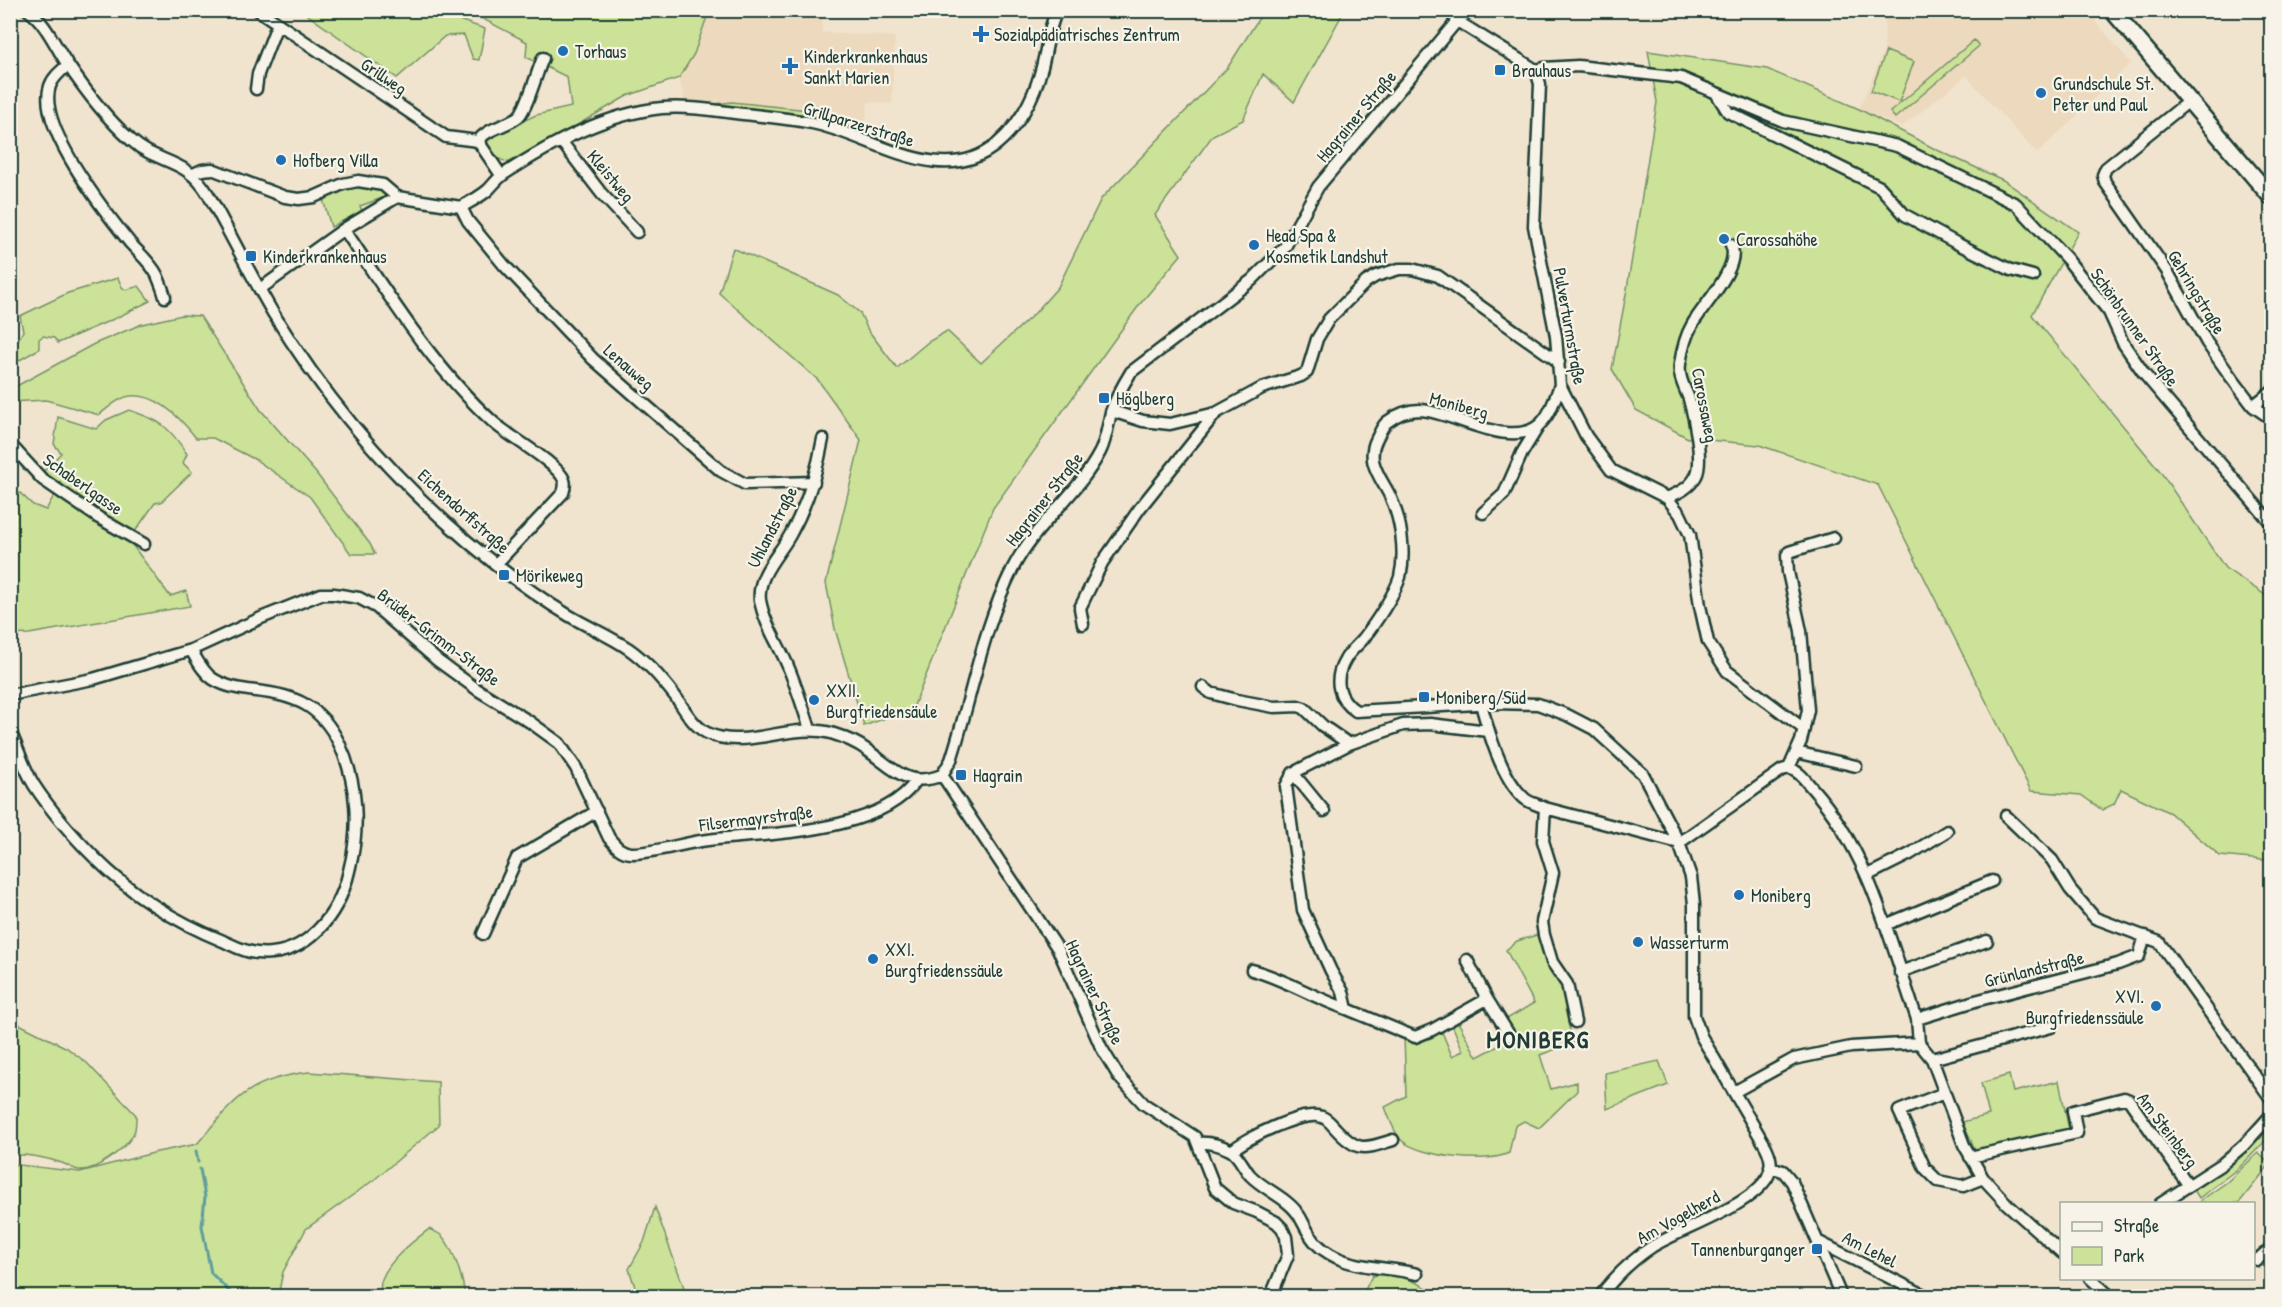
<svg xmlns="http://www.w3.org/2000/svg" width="2282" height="1307" font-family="'Patrick Hand',sans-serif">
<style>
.built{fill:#eddabe}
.green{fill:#cbe298;stroke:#759066;stroke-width:1.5}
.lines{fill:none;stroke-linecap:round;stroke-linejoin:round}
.stream{stroke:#609c9f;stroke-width:3}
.minor-casing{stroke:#1f3d34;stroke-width:15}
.secondary-casing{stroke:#1f3d34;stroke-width:20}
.minor{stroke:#f7f3e8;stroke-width:10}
.secondary{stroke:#f7f3e8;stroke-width:15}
.poi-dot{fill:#1f6fb2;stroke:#f7f3e8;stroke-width:2}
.labels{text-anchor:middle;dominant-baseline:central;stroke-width:4.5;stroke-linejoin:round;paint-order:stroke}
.poi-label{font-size:18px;fill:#1f3d34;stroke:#f7f3e8;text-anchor:start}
.street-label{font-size:18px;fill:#1f3d34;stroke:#f7f3e8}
.district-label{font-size:24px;font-weight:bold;letter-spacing:1.5px;fill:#1f3d34;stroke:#f7f3e8}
</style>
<rect width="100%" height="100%" fill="#f1e4cf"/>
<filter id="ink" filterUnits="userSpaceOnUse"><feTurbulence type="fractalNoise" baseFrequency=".0167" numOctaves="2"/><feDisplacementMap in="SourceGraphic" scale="12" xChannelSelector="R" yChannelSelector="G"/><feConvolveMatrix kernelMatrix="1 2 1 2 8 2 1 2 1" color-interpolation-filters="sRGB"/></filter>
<g filter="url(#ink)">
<path class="built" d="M709,11H823L822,32L895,37L892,104L868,102L865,131L809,115L685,102L679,78L694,54Z
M1885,11H2087L2131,63L2037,154L1966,76L1902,127L1859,109L1884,50Z"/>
<path class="green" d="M1264,10L1344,11L1294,102L1263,74L1243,120L1213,135L1155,215L1181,255L1140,304L993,508L911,713L910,709L864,726L835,629L826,583L861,440L818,380L719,293L733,248L838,295L860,313L868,330L897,368L928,342L947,331L981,363L1035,313L1058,287L1101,199L1228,67Z
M302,11H433L485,29L479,60L473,59L464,35L445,36L397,78Z
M468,11H709L694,54L679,78L627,96L512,163C497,160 486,154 488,137L536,115L571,107L567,77L526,57L527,42Z
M1974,40L1979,46L1895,118L1890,112Z
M1648,51L1767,69L1859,109L1935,149L2003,180L2078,232L2032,315L2160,471L2225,568L2271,599V857L2263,860L2220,856L2170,813L2121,789L2114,804L2102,810L2081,795L2031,791L1878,485L1759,445L1688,438L1636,410L1612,369L1627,289L1657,102Z
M1886,51L1914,62L1899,102L1871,91Z
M732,102L809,110V115L715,104Z
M352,185L379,188L384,192L385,197L360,206L362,211L331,227L322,196Z
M118,278L122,287L126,290L139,286L150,301L116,318L58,343L54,338L43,336L39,339V349L11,365V344L17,342L23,331L20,316L68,293Z
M182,315L200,316L260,409L316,473L370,544L375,554H351L310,497L256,460L213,438H196C182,420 158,393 131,396C119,397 108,408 99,415L46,400L11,402V389L94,344L142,324Z
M129,410C161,421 168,425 187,454L183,463L192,472L161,502L155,503L134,533L94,509L41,474L61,453L54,444L58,417L96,429L106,420Z
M56,492L132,539L133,546L170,596L186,591L190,606L29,634L11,635L10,499L20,493L33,505L46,510Z
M1540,934L1567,998L1568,1023L1573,1043L1540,1055L1551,1089L1577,1082V1091L1539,1128L1524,1121L1515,1126L1509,1153C1487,1164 1420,1157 1401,1140C1393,1131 1389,1117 1385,1107L1406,1096L1404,1036L1419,1041L1442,1032L1452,1056L1463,1051L1453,1027L1458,1022L1477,1057L1514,1038L1505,1020L1534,1003L1506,950L1517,941Z
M11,1020L67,1048L87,1063L136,1115C136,1120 136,1125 135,1130C130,1146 97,1171 80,1170C74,1170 68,1165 62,1163C46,1158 27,1154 11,1155Z
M1659,1061L1668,1085L1607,1109L1605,1073Z
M309,1072L438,1082L439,1125L375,1179L306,1229L283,1272L278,1296H11V1164L80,1172L157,1152L197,1144C234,1100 248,1079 309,1072Z
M2009,1075L2013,1092L2059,1081L2069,1130L1976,1151L1962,1122L1989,1115L1981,1083Z
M2271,1126V1135L2240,1167L2199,1198L2194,1190L2221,1170L2256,1136L2260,1139Z
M2258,1153L2270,1164L2239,1203H2202L2200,1201L2227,1182Z
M655,1207L687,1296H638L629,1269L644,1242Z
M429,1229C433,1231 439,1233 442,1236C454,1249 463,1279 465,1296H380C381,1292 380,1286 381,1282C388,1260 412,1242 429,1229Z
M1385,1273C1405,1277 1424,1284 1439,1296H1362L1372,1276Z"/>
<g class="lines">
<path class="stream" d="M196,1151L198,1162
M200,1169L205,1197L202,1226L211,1273L231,1293L230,1296"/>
<g class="minor-casing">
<path id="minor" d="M28,10C46,23 54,44 66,62C84,89 106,118 131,140C158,165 186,157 208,194C230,233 250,274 273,313C325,398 391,476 467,541C498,567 533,594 568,615C588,627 610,636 629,649C646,661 662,679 675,696C684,708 692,725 707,733C745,751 790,722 831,733C844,737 856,742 867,750C893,768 907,789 942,775
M258,10L446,137L478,141
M1449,10L1457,21L1536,70L1544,68L1578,66L1681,78L1783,121L1897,146L2016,204L2067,259L2109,312L2123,343L2145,375L2272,524
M68,65C61,71 53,77 50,86C36,126 106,213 130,243C139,253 151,263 157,275C160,282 163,289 165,297
M1536,70L1540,84L1534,226L1556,336L1560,385L1586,436L1611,470L1667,498L1680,514L1690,535L1700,606L1708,642L1727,671L1804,729
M256,89L258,74L277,25
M1716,93L1728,112L1880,187L1905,215L1958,244L2011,270L2033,276
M2189,101L2106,168L2103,175L2105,182L2167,271L2207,343L2231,377L2253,406L2272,419
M561,141L601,193L637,232
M193,174L202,170L212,169L285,197L299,199L314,197L343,184L358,181L383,185L397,197L461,207C470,202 480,197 488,190C493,185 498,178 504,174C552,143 605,114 662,108C686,106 711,110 735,113C760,116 786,118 812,123C870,134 941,191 997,144C1024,121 1038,89 1045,54C1048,39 1050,25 1057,10
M501,175L478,141C488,127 507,127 519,116C527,108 537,72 543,58
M461,207L468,221L504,265L593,359L721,471L745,484L814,482
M344,229C389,296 433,367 493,422C508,436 558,463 564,480C566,485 564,489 563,493L497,563
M260,289L344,229L397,197
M1560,385C1555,398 1550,416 1539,425C1509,450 1452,411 1420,410C1408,410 1396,415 1387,422C1382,426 1380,433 1377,438C1365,461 1380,476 1390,496C1401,519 1406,552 1400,577C1395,594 1374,625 1363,639C1357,646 1349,652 1345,660C1333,680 1338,699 1356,711L1494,703L1538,704L1567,715L1594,729L1643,774L1679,843L1691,877L1694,904V1016L1701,1036L1766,1147C1771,1157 1773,1168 1767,1178C1749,1207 1683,1228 1653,1246C1633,1259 1614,1278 1600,1296
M2253,406L2272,391
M1112,411L1143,421L1170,424L1216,413L1262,388L1301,376L1307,372L1317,339L1329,319L1366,282L1376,276L1399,269H1412L1438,276L1559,362
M10,444L42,479L99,518L144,544
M1667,498C1678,493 1690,488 1696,476C1704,462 1694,416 1689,399C1685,388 1678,377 1680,364C1682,351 1685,337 1692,325C1702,307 1742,266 1731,245
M1483,513L1504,494L1522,453L1538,427
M1083,624L1080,608L1102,563L1140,508L1216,413
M1203,687L1211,693L1237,700L1274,707L1298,706L1304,708L1323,726L1349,744
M10,695L93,679L191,650L261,618L321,594H334L359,598L376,607L438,661L478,690L530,722L559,743L576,768L609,838C616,846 620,852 631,853C653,854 685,842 708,840C767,833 879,834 916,781
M1481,704C1489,733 1501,777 1524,798C1529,803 1539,805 1545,808L1543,841L1553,873L1542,922L1544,935L1552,962L1567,984L1575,1022
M810,729C803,707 796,685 787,664C778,643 764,623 760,600C757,575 779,555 790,535C807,505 817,472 823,439
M10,731C18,748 24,769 34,785C51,811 73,836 95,858C131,894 176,922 223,941C234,946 244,952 257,953C306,958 339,915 349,871C360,829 358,783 339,743C321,706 295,695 256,691C240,689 226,687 213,679C203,672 197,660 191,650
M1488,731L1430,724L1403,725L1349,744L1293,773L1286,786L1303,910L1331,971L1343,992L1347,1009L1415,1037L1432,1030L1487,999L1510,1036
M1796,752L1856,766
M1789,768C1799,771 1805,780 1812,788C1870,853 1889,939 1917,1019L1919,1043L1932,1059L1964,1145L1983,1178L2007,1204L2062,1253
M1789,768L1801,741L1808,710L1801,631L1788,572L1787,555L1789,552L1834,538
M1293,773L1324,811
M942,775L951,760C972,696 982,629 1013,568C1035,524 1077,496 1100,452C1106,440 1108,425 1111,412C1116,397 1123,385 1131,372L1252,280L1285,247L1318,187L1457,21L1471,10
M942,775L1058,949L1101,1047L1119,1077L1144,1104L1195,1137L1215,1188L1233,1203L1257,1212L1276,1222L1282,1228L1286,1237L1288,1255L1271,1296
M1545,808L1679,843L1782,770L1789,768
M2006,816L2052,860L2070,889L2095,918L2159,942L2272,1100
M1868,875L1910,854L1947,831
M1885,925L1992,881
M483,934L517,858L597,811
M1467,960L1487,999
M1252,970C1285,979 1314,998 1347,1009
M1900,972L1987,941
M1917,1019L1975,1001L2118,964L2139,956L2145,936
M1932,1059L2051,1027
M1734,1092L1794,1059L1851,1047L1919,1043
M1944,1093L1899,1111L1925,1168L1938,1181L1963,1186L1983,1178
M1199,1143C1210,1142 1220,1145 1230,1150C1239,1155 1243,1167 1250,1175C1264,1190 1289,1198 1300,1217C1306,1228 1312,1242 1324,1250C1351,1270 1386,1266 1417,1274
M1232,1151C1245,1138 1304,1110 1322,1117C1328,1119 1332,1125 1336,1129C1358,1153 1364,1149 1393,1140
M1970,1157L2077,1133L2073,1111L2124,1098L2129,1100L2189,1186
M1770,1167L1783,1171L1792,1182L1841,1296
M2160,1204L2222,1164L2244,1145L2272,1114
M1819,1242L1926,1296
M2257,1260L2272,1247
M2090,1278L2110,1296"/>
</g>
<g class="secondary-casing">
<path id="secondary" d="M2112,10L2272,198"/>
</g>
<use href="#minor" class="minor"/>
<use href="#secondary" class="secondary"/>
</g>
</g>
<g class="poi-dot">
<path d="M978 25h6v6h6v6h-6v6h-6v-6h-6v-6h6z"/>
<circle cx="563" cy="51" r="6"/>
<path d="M787 57h6v6h6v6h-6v6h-6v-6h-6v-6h6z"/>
<rect x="1494" y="64" width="12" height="12" rx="3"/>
<circle cx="2041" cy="93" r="6"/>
<circle cx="281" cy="160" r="6"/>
<circle cx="1724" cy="239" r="6"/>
<circle cx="1254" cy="245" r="6"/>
<rect x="245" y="250" width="12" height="12" rx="3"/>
<rect x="1098" y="392" width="12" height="12" rx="3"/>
<rect x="498" y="569" width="12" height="12" rx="3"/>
<rect x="1418" y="691" width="12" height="12" rx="3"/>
<circle cx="814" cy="700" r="6"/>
<rect x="955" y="769" width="12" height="12" rx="3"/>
<circle cx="1739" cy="895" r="6"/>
<circle cx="1638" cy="942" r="6"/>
<circle cx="873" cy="959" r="6"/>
<circle cx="2156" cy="1006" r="6"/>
<rect x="1811" y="1243" width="12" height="12" rx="3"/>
</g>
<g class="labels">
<g class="poi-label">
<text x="994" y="34">Sozialpädiatrisches Zentrum</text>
<text x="575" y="51">Torhaus</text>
<text x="804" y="56">Kinderkrankenhaus<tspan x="804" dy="21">Sankt Marien</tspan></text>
<text x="1512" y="70">Brauhaus</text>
<text x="2053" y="83">Grundschule St.<tspan x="2053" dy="21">Peter und Paul</tspan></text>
<text x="293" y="160">Hofberg Villa</text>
<text x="1266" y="235">Head Spa &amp;<tspan x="1266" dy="21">Kosmetik Landshut</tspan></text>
<text x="1736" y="239">Carossahöhe</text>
<text x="263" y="256">Kinderkrankenhaus</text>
<text x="1116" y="398">Höglberg</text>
<text x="516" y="575">Mörikeweg</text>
<text x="826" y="690">XXII.<tspan x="826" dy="21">Burgfriedensäule</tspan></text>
<text x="1436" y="697">Moniberg/Süd</text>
<text x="973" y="775">Hagrain</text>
<text x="1751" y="895">Moniberg</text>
<text x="1650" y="942">Wasserturm</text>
<text x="885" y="949">XXI.<tspan x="885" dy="21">Burgfriedenssäule</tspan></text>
<text x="2144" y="996" text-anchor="end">XVI.<tspan x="2144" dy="21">Burgfriedenssäule</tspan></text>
<text x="1805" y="1249" text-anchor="end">Tannenburganger</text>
</g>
<g class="street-label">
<text transform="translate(384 76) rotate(34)">Grillweg</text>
<text transform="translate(1356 116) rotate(-50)">Hagrainer Straße</text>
<text transform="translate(859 124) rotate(17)">Grillparzerstraße</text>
<text transform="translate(611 176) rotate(50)">Kleistweg</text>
<text transform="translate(2197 292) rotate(59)">Gehringstraße</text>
<text transform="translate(1570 326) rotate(80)">Pulverturmstraße</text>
<text transform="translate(2135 327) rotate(55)">Schönbrunner Straße</text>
<text transform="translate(629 367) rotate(41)">Lenauweg</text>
<text transform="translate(1459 405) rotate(15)">Moniberg</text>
<text transform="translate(1705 405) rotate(79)">Carossaweg</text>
<text transform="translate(83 484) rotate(35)">Schaberlgasse</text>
<text transform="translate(1044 499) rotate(-52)">Hagrainer Straße</text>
<text transform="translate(464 511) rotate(42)">Eichendorffstraße</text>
<text transform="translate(772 527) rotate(-63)">Uhlandstraße</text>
<text transform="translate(439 637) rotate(37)">Brüder-Grimm-Straße</text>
<text transform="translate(756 818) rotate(-7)">Filsermayrstraße</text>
<text transform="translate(2034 969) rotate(-14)">Grünlandstraße</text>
<text transform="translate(1095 992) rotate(65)">Hagrainer Straße</text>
<text transform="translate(2168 1130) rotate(53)">Am Steinberg</text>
<text transform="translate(1678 1217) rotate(-29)">Am Vogelherd</text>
<text transform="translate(1870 1249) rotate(27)">Am Lehel</text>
</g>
<g class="district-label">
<text x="1538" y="1039">MONIBERG</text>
</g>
</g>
<rect width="2282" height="1307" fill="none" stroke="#f7f3e8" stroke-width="36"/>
<rect x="18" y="18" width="2246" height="1271" fill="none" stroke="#1f3d34" stroke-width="2" filter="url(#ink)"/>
<rect x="2060" y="1202" width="195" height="78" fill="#f7f3e8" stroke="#a1aaa0" stroke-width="1.5"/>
<rect x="2072" y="1222" width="30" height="9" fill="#f7f3e8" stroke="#a1aaa0" stroke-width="1.5"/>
<text x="2114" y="1232" font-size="18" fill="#1f3d34">Straße</text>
<rect x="2072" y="1247" width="30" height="18" fill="#cbe298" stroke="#a1aaa0" stroke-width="1.5"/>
<text x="2114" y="1262" font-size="18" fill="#1f3d34">Park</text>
</svg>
